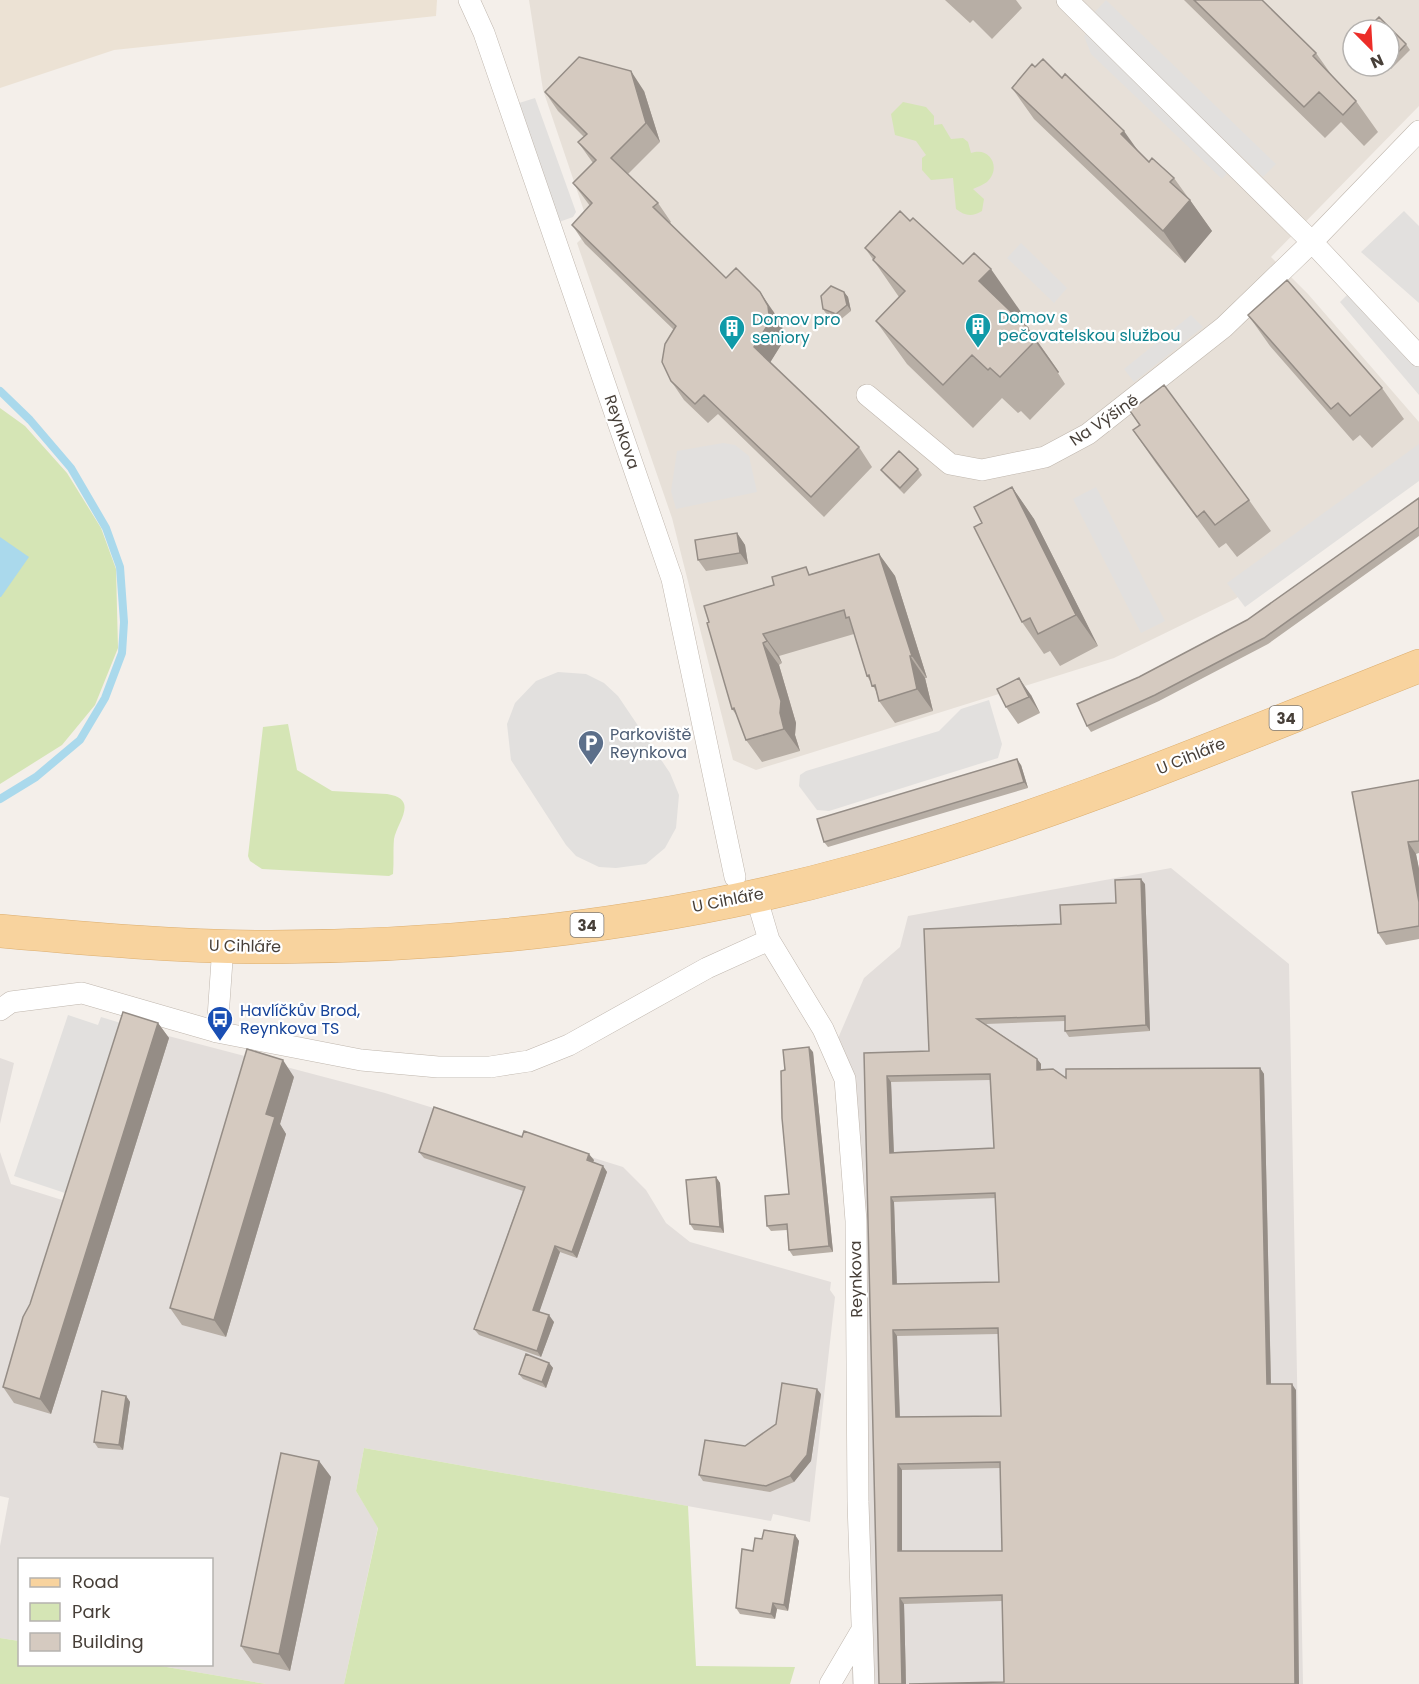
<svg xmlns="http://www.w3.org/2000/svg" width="1419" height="1684" font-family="Poppins,sans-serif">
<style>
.residential{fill:#e7e0d8;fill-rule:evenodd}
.industrial{fill:#e3dedb}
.education{fill:#ece2d4}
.green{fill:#d5e5b5}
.parking{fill:#e2e0de}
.water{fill:#aad9ec}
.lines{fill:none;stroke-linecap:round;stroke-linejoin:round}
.stream{stroke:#aad9ec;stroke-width:8}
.street-casing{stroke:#bfb6ad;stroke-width:22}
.primary-casing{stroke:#dcae6f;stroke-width:34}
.street{stroke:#fff;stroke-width:21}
.primary{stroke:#f8d39e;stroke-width:33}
.wall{fill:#b7aea5;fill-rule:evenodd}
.shaded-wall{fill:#958d86}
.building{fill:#d5cac0;stroke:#958d86;stroke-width:1.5;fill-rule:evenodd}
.labels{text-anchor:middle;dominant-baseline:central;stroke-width:4.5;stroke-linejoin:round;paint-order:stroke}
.shield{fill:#fff;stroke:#7e7974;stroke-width:1.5}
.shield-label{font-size:15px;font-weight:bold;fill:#473f38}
.culture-label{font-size:16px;fill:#0d838f;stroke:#fff;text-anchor:start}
.street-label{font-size:16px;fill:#473f38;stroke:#fff}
.service-label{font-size:16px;fill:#4e5e75;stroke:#fff;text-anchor:start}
.transit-label{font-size:16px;fill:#164399;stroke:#fff;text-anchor:start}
</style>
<rect width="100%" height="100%" fill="#f4efea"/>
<path class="residential" d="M529,0H1419V106L1271,257L1308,294L1419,422V467L1235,599L1114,658L756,770L733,760L672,518L577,243L596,225L585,214L543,90ZM1353,30H1389V66H1353Z"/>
<path class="industrial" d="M1171,868L1289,964L1303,1684H852L850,1224L836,1043L864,978L900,947L908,916Z
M134,1027L385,1093L623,1167L646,1190L666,1223L690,1242L831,1282L830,1290L835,1297L810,1522L773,1514L771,1521L364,1448L356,1491L378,1527L344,1684H266L155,1665L212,1664V1560H20L19,1641L0,1638V1546L9,1498L0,1496V1152L11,1184L75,1204Z
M0,1058L14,1063L0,1124Z"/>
<path class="education" d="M0,0H437L436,16L114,50L0,88Z"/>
<path class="green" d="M903,102L926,107L934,116V125L942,124L951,139L963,138L968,142L971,153C990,146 1002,168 987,182C983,185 977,187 973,189L984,199L982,211C972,217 965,216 956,209L953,178L931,180L922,170V158L926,155L916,141L895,135L891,114Z
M0,408L25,426L67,473L101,528L116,569L118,648L95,705L62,745L0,784Z
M288,724L297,770L332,791L387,794C420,799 397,822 394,839C393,850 394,862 393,874L389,876L262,869L250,861L248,856L263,727Z
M364,1448L688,1506L696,1666L795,1667L790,1684H344L378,1528L356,1491Z
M0,1638L19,1641L20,1664L155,1665L266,1684H0Z"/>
<path class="parking" d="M1106,0L1276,164L1263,177L1093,14Z
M1088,32L1232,168L1222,179L1091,54L1084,36Z
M535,98L576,212L573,217L559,222L516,104Z
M1404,211L1419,226V303L1361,252Z
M1021,243L1067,288L1054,303L1007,258Z
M1355,287L1419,356V395L1340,302Z
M1191,315L1203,327L1134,382L1124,369Z
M723,443L735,445L749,456L757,492L676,509L671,491L677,451Z
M1419,444V481L1245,607L1227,583Z
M1096,487L1165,621L1141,633L1073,499Z
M558,672L586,674L604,683L618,696L670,773L679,795L676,828L665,848L646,864L616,868L599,867L576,856L566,845L511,760L507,724L515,703L536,681Z
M989,700L1002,744L998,758L829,811L817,810L799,786L800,775L806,771L939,731L961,709Z
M68,1015L98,1025L101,1017L134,1027L77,1197L14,1176Z"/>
<path class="water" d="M0,537L29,557L1,597H0Z"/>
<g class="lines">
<path class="stream" d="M0,391L30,420L71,468L106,528L120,567L124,622L122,653L105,698L80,740L36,777L0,799"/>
<g class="street-casing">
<path id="street" d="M469,0L484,33L672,579L735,877
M1067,0L1312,242L1419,356
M867,395L950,464L982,470L1045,457L1088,434L1224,327L1312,242L1419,131
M756,896L769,940L823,1029L845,1079L856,1221L858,1502L864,1684
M0,1010L11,1002L82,993L217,1032L361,1060L438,1067H490L529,1061L569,1045L707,968L769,940
M217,1032L223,946
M830,1684L860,1633"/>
</g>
<g class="primary-casing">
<path id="primary" d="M0,931C90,939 181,947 271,947C469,946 670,923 860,870C1052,817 1235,739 1419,666"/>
</g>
<use href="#street" class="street"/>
<use href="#primary" class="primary"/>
</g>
<path class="wall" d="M945,0H1016L1022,8L992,39L973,20L970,23Z
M1184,0H1262L1316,53L1333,77L1356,101L1378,132L1364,146L1341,122L1325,138Z
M1389,30L1406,44L1410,50L1391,69L1388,66Z
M1035,67L1062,78L1149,162L1174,178L1212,231L1185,263L1034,119L1012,88Z
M644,91L660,142L628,174L658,203L671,222L670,223L726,278L773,311L782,325L783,334L781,345L770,362L859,447L872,467L824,517L718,414L708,423L684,400L671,381L674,330L585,244L572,225L590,206L573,183L593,163L578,142L584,137L558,111L545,92Z
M910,221L1021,312L1017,317L1028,328L1059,372L1058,373L1065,384L1030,420L1021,411L1018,413L1002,398L973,428L907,364L876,321L899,297L865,248Z
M844,292L848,297L851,311L840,320L827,315L823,309Z
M1248,315L1382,388L1404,419L1372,448L1360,435L1353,441L1270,346Z
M1130,411L1249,500L1271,531L1237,557L1226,543L1219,548L1155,462L1133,430L1139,425Z
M918,469L922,475L904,494L885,475L881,470Z
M1012,487L1034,519L1098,646L1060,666L1050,651L1044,654L1022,622L982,523Z
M1419,498V536L1268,644L1159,701L1091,732L1087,726L1139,677L1247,620Z
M737,533L745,545L748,564L706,571L698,560Z
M879,554L895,576L927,678H925L933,711L895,723L879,701L876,691L867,676L854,634L779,656L782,663L779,665L796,723L795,735L800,751L762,762L746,740L737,716L732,709L707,623L811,574Z
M1031,695L1040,713L1018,724L1006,707Z
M1021,765L1028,788L828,847L824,842Z
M1419,780V853L1416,854L1419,869V939L1386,945L1378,933Z
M1145,884L1150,1031L1069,1037L1065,1031V1021L986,1024L1037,1059L1041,1064V1070L1066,1078L1260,1068L1264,1074L1271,1384L1296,1390L1004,1682L1002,1601L904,1604L906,1684L864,1053L929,1051L1061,924L1116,903ZM990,1080L994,1148L894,1152L891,1082ZM996,1198L999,1282L897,1284L894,1202ZM998,1334L1001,1416L900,1417L897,1336ZM1001,1468L1002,1551H902V1470Z
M158,1023L169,1038L51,1414L14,1403L3,1387Z
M813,1052L833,1252L793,1256L789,1250L787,1230L771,1231L767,1226L789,1194L785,1070Z
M294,1077L280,1124L286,1134L226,1337L182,1325L170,1308Z
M419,1152L594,1160L593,1162L603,1166L607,1172L577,1258L560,1252L539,1312L554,1322L541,1357L479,1335L474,1329L523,1191L424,1158Z
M716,1177L720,1183L724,1233L694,1230L690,1224Z
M549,1363L553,1368L546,1388L523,1379L519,1374Z
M821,1394L811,1461L794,1482L770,1492L703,1481L699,1475L745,1446Z
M126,1396L130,1402L123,1450L98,1448L94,1442Z
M319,1461L331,1477L290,1671L253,1663L241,1646Z
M795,1535L799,1541L788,1611L777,1609L775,1619L740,1614L736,1608L753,1551L762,1539Z"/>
<path class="shaded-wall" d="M631,71L644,91L660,142L646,123Z
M1124,131L1146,162L1121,134Z
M1190,200L1212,231L1185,263L1163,231Z
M991,269L1021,312L1010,325L979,281Z
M760,292L773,311L782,325L783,334L781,345L768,366L754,347Z
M844,292L848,297L851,311L847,305Z
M1028,328L1059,372L1058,373L1035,341L1026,332Z
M1012,487L1034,519L1098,646L1076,615Z
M737,533L745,545L748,564L740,553Z
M879,554L895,576L927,678L912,656Z
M763,634L779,656L782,663L767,641Z
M763,643L779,665L796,723L795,735L800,751L784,729Z
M910,656L925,678L933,711L917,689Z
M1019,678L1031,695L1040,713L1029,697Z
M1017,759L1021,765L1028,788L1024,782Z
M1408,842L1416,854L1419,869V902Z
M1141,879L1145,884L1150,1031L1146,1025Z
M158,1023L169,1038L51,1414L40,1399Z
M809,1047L813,1052L833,1252L829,1246Z
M1037,1059L1041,1064V1076L1037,1070Z
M283,1060L294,1077L280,1124L286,1134L226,1337L214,1320L266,1114Z
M1260,1068L1264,1074L1271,1390L1267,1384Z
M887,1076L891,1082L894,1158L890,1153Z
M589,1154L594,1160L591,1167L587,1160Z
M603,1166L607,1172L577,1258L572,1252Z
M716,1177L720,1183L724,1233L720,1227Z
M891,1197L894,1202L897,1290L893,1284Z
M555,1246L560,1252L538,1316L533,1310Z
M549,1315L554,1322L541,1357L537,1351Z
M893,1330L897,1336L900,1423L896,1417Z
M549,1363L553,1368L546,1388L542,1382Z
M1292,1384L1296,1390L1299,1684H1295Z
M817,1389L821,1394L811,1461L794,1482L790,1476Z
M126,1396L130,1402L123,1450L119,1445Z
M319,1461L331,1477L290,1671L279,1654Z
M898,1464L902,1470V1556L898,1551Z
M795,1535L799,1541L788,1611L784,1605Z
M900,1598L904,1604L906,1684H902Z
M773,1603L777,1609L775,1619L771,1614Z"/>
<path class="building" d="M1194,0H1262L1316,53L1313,56L1356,101L1343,115L1319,92L1304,107Z
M1379,17L1406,44L1389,62V30H1366Z
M579,57L631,71L646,123L611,158L658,203L653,207L726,278L736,268L760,292L768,306L769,315L767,326L754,347L859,447L811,497L704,395L695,404L671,381L662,362L665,344L676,326L572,225L592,203L573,183L596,160L578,142L587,134L545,92Z
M1043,59L1062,78L1065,74L1124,131L1121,134L1149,162L1152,158L1174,178L1170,182L1190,200L1163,231L1012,88L1032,64L1035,67Z
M900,211L910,221L913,218L963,264L974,253L991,269L979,281L1028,328L1026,332L1035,341L1000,377L990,368L988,370L972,355L943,385L876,321L905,291L873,260L875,257L865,248Z
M1287,280L1382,388L1350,416L1338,403L1331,409L1248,315Z
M831,286L844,292L847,305L836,314L823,309L821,296Z
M1164,385L1249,500L1215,525L1204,511L1197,517L1133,430L1140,425L1130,411Z
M899,451L918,469L900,488L881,470Z
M1012,487L1076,615L1038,634L1030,618L1022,622L974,527L982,523L974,507Z
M1419,498V527L1264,638L1155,695L1087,726L1077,704L1139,677L1247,620Z
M737,533L740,553L698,560L695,540Z
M879,554L912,656H910L917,689L879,701L875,685L872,686L869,675L867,676L849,617L846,618L844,610L763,634L767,641L763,643L781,701L780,713L784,729L746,740L734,708L732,709L707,623L709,622L704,606L774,585L772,577L806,567L809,575Z
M1019,678L1029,697L1006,707L997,689Z
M1017,759L1024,782L824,842L817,819Z
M1419,780V841L1408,842L1419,902V926L1378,933L1352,792Z
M1141,879L1146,1025L1065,1031V1016L977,1019L1037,1059V1070L1053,1069L1066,1078V1069L1260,1068L1267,1384H1292L1295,1684H909L1004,1682L1002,1595L900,1598L902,1684H879L864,1053L929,1051L924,929L1061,924L1060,905L1116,903L1115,880ZM990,1074L994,1148L890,1153L887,1076ZM995,1193L999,1282L893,1284L891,1197ZM998,1328L1001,1416L896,1417L893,1330ZM1000,1462L1002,1551H898V1464Z
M123,1012L158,1023L40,1399L3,1387L23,1317L30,1304Z
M809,1047L829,1246L789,1250L787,1224L767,1226L765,1196L789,1194L782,1118L781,1071L785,1070L783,1050Z
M247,1049L283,1060L266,1114L275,1117L214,1320L170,1308Z
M434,1107L522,1137L524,1131L589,1154L587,1160L603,1166L572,1252L555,1246L533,1310L549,1315L537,1351L474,1329L525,1187L419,1152Z
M716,1177L720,1227L690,1224L686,1180Z
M526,1354L549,1363L542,1382L519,1374Z
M782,1383L817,1389L807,1455L790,1476L766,1486L699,1475L705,1440L745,1446L776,1424Z
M102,1391L126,1396L119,1445L94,1442Z
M281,1453L319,1461L279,1654L241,1646Z
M764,1530L795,1535L784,1605L773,1603L771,1614L736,1608L742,1549L753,1551L755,1538L762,1539Z"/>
<defs>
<g id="building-pin" transform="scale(1.35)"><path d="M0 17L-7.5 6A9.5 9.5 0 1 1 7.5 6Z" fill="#0f9aa8" stroke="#fff"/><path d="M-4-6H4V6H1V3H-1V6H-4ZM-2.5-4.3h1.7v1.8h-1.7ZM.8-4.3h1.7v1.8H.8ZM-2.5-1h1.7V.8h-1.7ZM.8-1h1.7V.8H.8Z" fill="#fff"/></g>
<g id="parking-pin" transform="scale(1.35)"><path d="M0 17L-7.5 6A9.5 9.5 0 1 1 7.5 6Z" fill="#5c6f8a" stroke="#fff"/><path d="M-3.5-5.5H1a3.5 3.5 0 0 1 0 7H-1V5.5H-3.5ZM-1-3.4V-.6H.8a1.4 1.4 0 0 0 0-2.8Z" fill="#fff"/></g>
<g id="bus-pin" transform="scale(1.35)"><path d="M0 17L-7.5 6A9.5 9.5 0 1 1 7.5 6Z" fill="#1a4fb4" stroke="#fff"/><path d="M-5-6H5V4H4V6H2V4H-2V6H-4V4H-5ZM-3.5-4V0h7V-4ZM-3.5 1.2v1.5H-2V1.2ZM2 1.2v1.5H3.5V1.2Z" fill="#fff"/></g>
</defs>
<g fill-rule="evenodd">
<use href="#building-pin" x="978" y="326"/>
<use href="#building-pin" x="732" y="328"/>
<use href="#parking-pin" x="591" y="743"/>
<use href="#bus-pin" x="220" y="1019"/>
</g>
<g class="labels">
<g class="shield">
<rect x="1269.5" y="706" width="33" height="24" rx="4.5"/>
<rect x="570.5" y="913" width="33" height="24" rx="4.5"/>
</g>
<g class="shield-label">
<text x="1286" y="718">34</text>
<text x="587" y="925">34</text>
</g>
<g class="culture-label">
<text x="998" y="317">Domov s<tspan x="998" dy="18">pečovatelskou službou</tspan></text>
<text x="752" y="319">Domov pro<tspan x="752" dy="18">seniory</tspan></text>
</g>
<g class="street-label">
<text transform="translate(1104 420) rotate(-34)">Na Výšině</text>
<text transform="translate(622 432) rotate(71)">Reynkova</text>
<text transform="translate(1191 756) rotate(-22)">U Cihláře</text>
<text transform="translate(728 900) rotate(-11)">U Cihláře</text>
<text transform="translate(245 946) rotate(1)">U Cihláře</text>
<text transform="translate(856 1279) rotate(-91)">Reynkova</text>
</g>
<g class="service-label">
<text x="610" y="734">Parkoviště<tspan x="610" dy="18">Reynkova</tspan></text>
</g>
<g class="transit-label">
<text x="240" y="1010">Havlíčkův Brod,<tspan x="240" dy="18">Reynkova TS</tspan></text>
</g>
</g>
<rect x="18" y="1558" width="195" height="108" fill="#ffffff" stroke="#b5b2af" stroke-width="1.5"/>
<rect x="30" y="1578" width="30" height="9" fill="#f8d39e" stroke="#b5b2af" stroke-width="1.5"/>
<text x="72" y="1588" font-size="18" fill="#473f38">Road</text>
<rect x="30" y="1603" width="30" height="18" fill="#d5e5b5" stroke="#b5b2af" stroke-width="1.5"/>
<text x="72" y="1618" font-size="18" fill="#473f38">Park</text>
<rect x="30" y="1633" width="30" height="18" fill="#d5cac0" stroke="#b5b2af" stroke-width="1.5"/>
<text x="72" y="1648" font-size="18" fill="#473f38">Building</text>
<g transform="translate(1371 48) rotate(156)"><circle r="28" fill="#ffffff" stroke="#b5b2af" stroke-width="1.5"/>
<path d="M0-4.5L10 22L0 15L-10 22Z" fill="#ec2d28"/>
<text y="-9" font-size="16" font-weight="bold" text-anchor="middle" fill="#473f38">N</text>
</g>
</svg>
